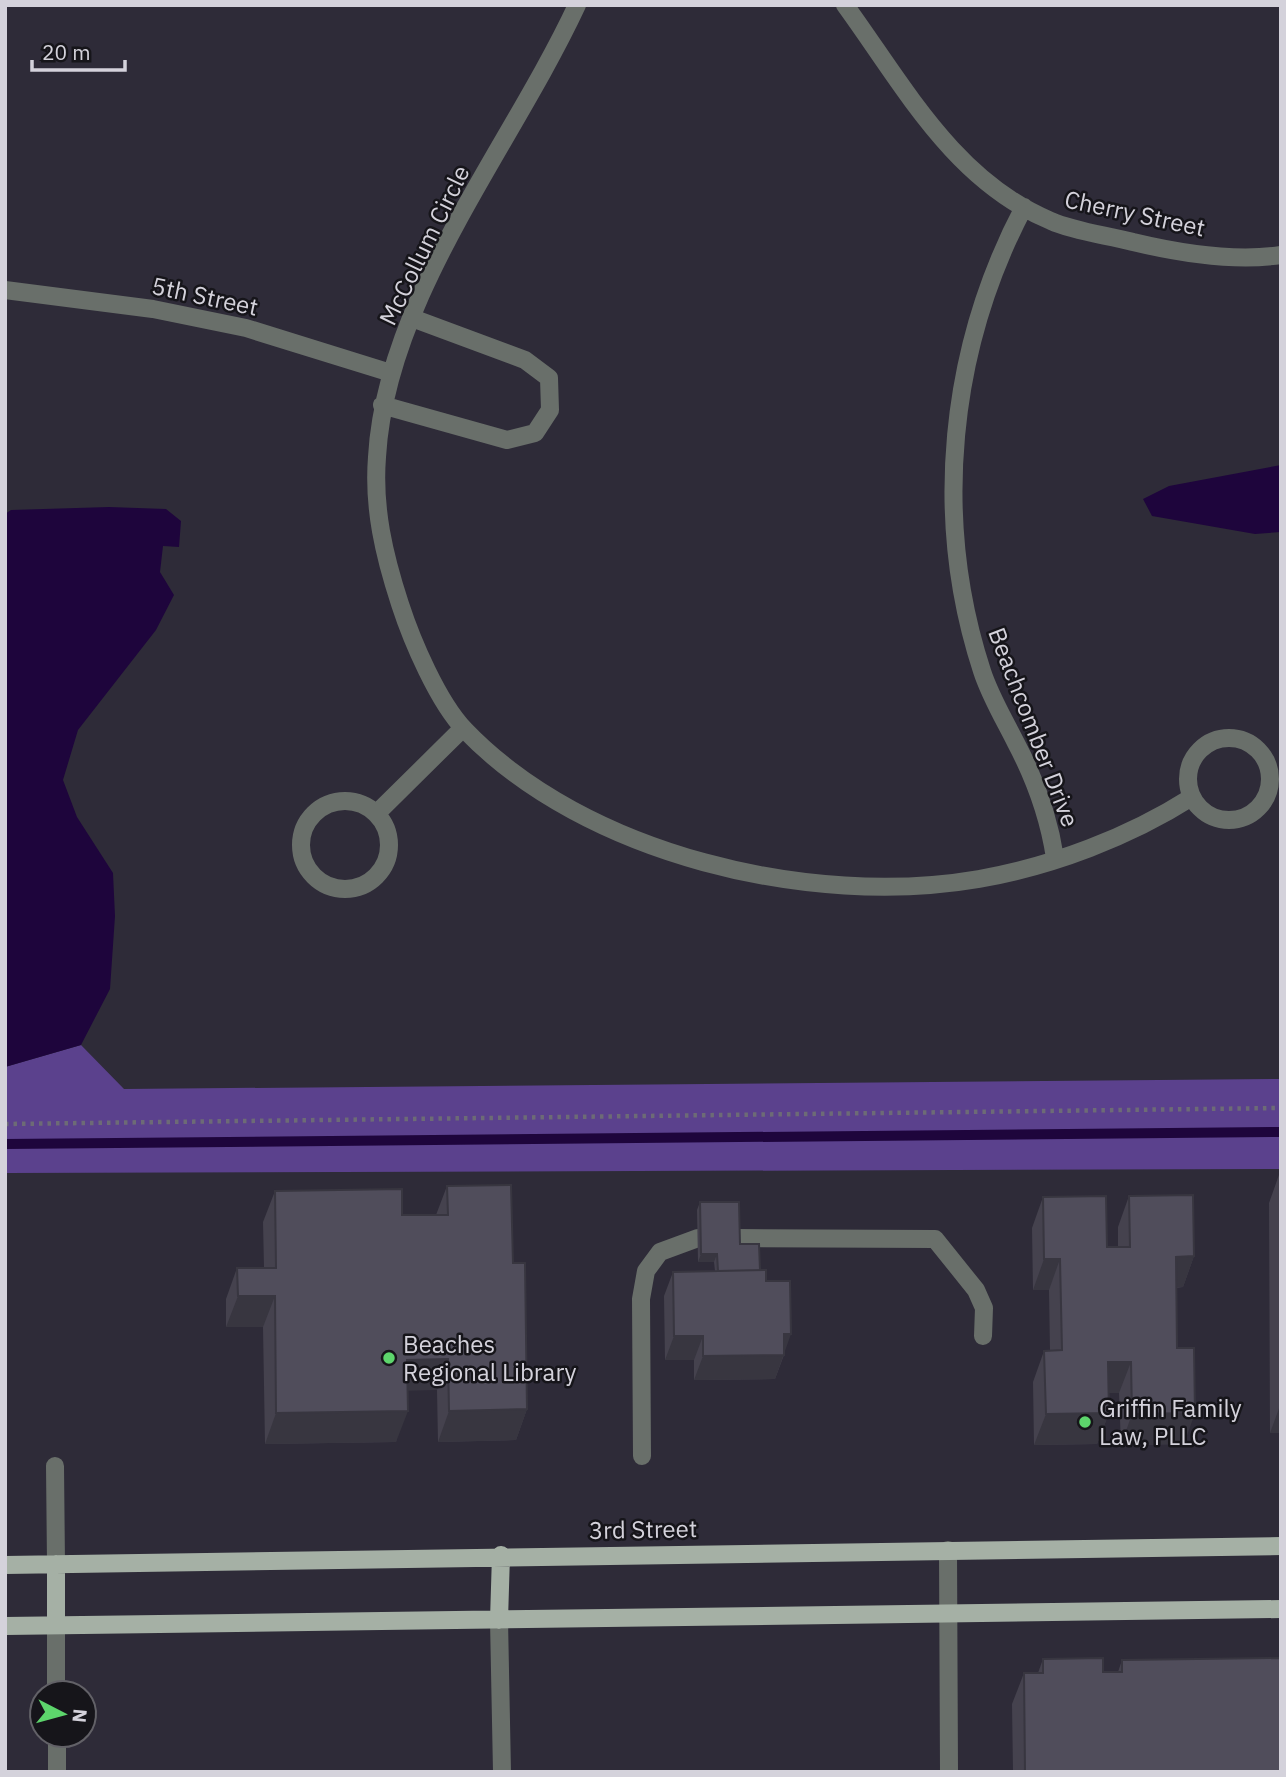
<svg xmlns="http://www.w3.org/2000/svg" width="1286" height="1777" font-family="'IBM Plex Sans',sans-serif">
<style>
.forest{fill:#5b418d}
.water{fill:#1e053c}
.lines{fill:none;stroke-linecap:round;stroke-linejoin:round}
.stream{stroke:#1e053c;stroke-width:10}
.path{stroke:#6d6b76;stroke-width:4.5;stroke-dasharray:3.5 5;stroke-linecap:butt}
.minor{stroke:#696f6a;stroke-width:18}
.major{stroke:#a5b0a5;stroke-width:18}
.wall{fill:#45424e}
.shaded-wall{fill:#383640}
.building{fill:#504d5b;stroke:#383640;stroke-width:2}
.poi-dot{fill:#5dd56c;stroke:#16151a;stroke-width:2.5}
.labels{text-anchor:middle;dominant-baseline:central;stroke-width:5;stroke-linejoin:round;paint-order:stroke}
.street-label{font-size:24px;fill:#d4d2db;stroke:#16151a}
.poi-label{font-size:24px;fill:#d4d2db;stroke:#16151a;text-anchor:start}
</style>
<rect width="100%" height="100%" fill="#2e2b38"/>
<path class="forest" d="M81,1045L124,1089L1281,1079V1169L5,1173V1067Z"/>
<path class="water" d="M1281,465V532L1255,534L1152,516L1143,499L1169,486Z
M109,507L166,509L181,521L179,547L163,546L160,572L174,595L156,630L78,730L63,780L77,817L113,873L115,916L110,989L81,1045L5,1067V514L11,510Z"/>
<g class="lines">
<path class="stream" d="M5,1144L1281,1132"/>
<path class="path" d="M5,1124L1281,1108"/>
<path class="minor" d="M577,5C511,147 386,298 377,457C373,508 384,555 400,604C412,641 438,702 465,730C585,855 811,908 979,879C1053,866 1129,837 1192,797
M845,5C904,86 954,181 1051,221C1076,232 1107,235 1133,242C1179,253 1234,262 1281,255
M1024,207C949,349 932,518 982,671C990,696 1004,719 1016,743C1035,779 1049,818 1055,858
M5,290L153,309L246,328L391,373
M382,405L507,440L535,433L550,410L549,378L525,360L412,318
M1188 779a41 41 0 1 1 82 0a41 41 0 1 1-82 0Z
M301 845a44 44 0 1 1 88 0a44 44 0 1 1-88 0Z
M376,814L463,728
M736,1238L935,1239L976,1290L984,1308L983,1336
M642,1456L641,1299L646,1271L660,1252L698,1238
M55,1466L56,1564
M948,1550L949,1772
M499,1620L502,1772
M56,1625V1693
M57,1735V1772"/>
<path class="major" d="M5,1565L1281,1546
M499,1620L501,1555
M56,1625V1564
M5,1626L1281,1609"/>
</g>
<path class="wall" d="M1280,1172L1281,1433H1270L1269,1203Z
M447,1186L513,1263L527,1409L516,1440L438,1442L437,1390H407L396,1442L265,1444L263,1327H226V1299L237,1268H264L263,1222L275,1191L402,1215H436Z
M1129,1196L1194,1256L1183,1287L1176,1288L1177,1348L1184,1444L1121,1445L1119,1393H1108L1109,1413L1097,1444L1034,1445L1033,1382L1044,1351H1050L1049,1290H1033L1032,1228L1043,1197L1107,1247H1118V1227Z
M700,1202L740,1244L760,1270L766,1281L784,1351V1355L775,1379L694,1380V1360H665L664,1296L673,1272L715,1271L714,1262H698L697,1210Z
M1043,1659L1103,1672H1118L1122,1660L1281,1772H1013L1012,1704L1024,1673H1038Z"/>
<path class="shaded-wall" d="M701,1254H717L714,1262H698Z
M1194,1256L1183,1287L1165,1288L1176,1257Z
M1044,1259H1060L1049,1290H1033Z
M238,1296H275L263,1327H226Z
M784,1334H791L775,1379L694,1380L703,1356Z
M674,1336H703L694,1360H665Z
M448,1359L437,1390L396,1391L407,1360Z
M1108,1362H1131L1119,1393H1096Z
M1281,1403V1433H1270Z
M527,1409L516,1440L438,1442L449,1411Z
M408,1411L396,1442L265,1444L276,1413Z
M1109,1413L1097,1444L1034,1445L1046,1414Z
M1195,1413L1184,1444L1121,1445L1132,1414Z"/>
<path class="building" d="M1280,1172H1281V1373Z
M511,1185L513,1263H525L527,1409L449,1411L448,1359L407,1360L408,1411L276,1413L275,1296H238L237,1268H276L275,1191L402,1189V1215H448L447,1186Z
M1193,1195L1194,1256L1176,1257L1177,1348H1194L1195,1413L1132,1414L1131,1362H1108L1109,1413L1046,1414L1044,1351L1062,1350L1060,1259H1044L1043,1197L1106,1196L1107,1247H1130L1129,1196Z
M700,1202H739L740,1244H759L760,1270L718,1271L717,1254H701Z
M766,1270V1281H790L791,1334H784V1355L703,1356V1336H674L673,1272Z
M1103,1658V1672H1122V1660L1281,1658V1772H1025L1024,1673H1043V1659Z"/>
<g class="poi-dot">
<circle cx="389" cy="1358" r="7"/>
<circle cx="1085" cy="1422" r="7"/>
</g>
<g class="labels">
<g class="street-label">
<text transform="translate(1135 213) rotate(12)">Cherry Street</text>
<text transform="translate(424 245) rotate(-64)">McCollum Circle</text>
<text transform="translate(205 296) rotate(12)">5th Street</text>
<text transform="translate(1034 727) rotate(69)">Beachcomber Drive</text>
<text transform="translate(643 1529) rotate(-1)">3rd Street</text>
</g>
<g class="poi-label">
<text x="403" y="1344">Beaches<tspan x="403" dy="28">Regional Library</tspan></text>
<text x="1099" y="1408">Griffin Family<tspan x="1099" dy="28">Law, PLLC</tspan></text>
</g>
</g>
<rect width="1286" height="1777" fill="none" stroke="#d4d2db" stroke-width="14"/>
<g transform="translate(63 1714) rotate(96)"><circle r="33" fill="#16151a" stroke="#626167" stroke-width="2"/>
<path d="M0-5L12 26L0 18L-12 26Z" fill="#5dd56c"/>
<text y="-10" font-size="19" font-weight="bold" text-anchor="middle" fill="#d4d2db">N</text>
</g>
<path d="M32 60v10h93v-10" fill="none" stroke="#d4d2db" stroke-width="3.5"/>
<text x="42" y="60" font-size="21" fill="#d4d2db" stroke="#16151a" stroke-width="5" paint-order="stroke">20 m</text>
</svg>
